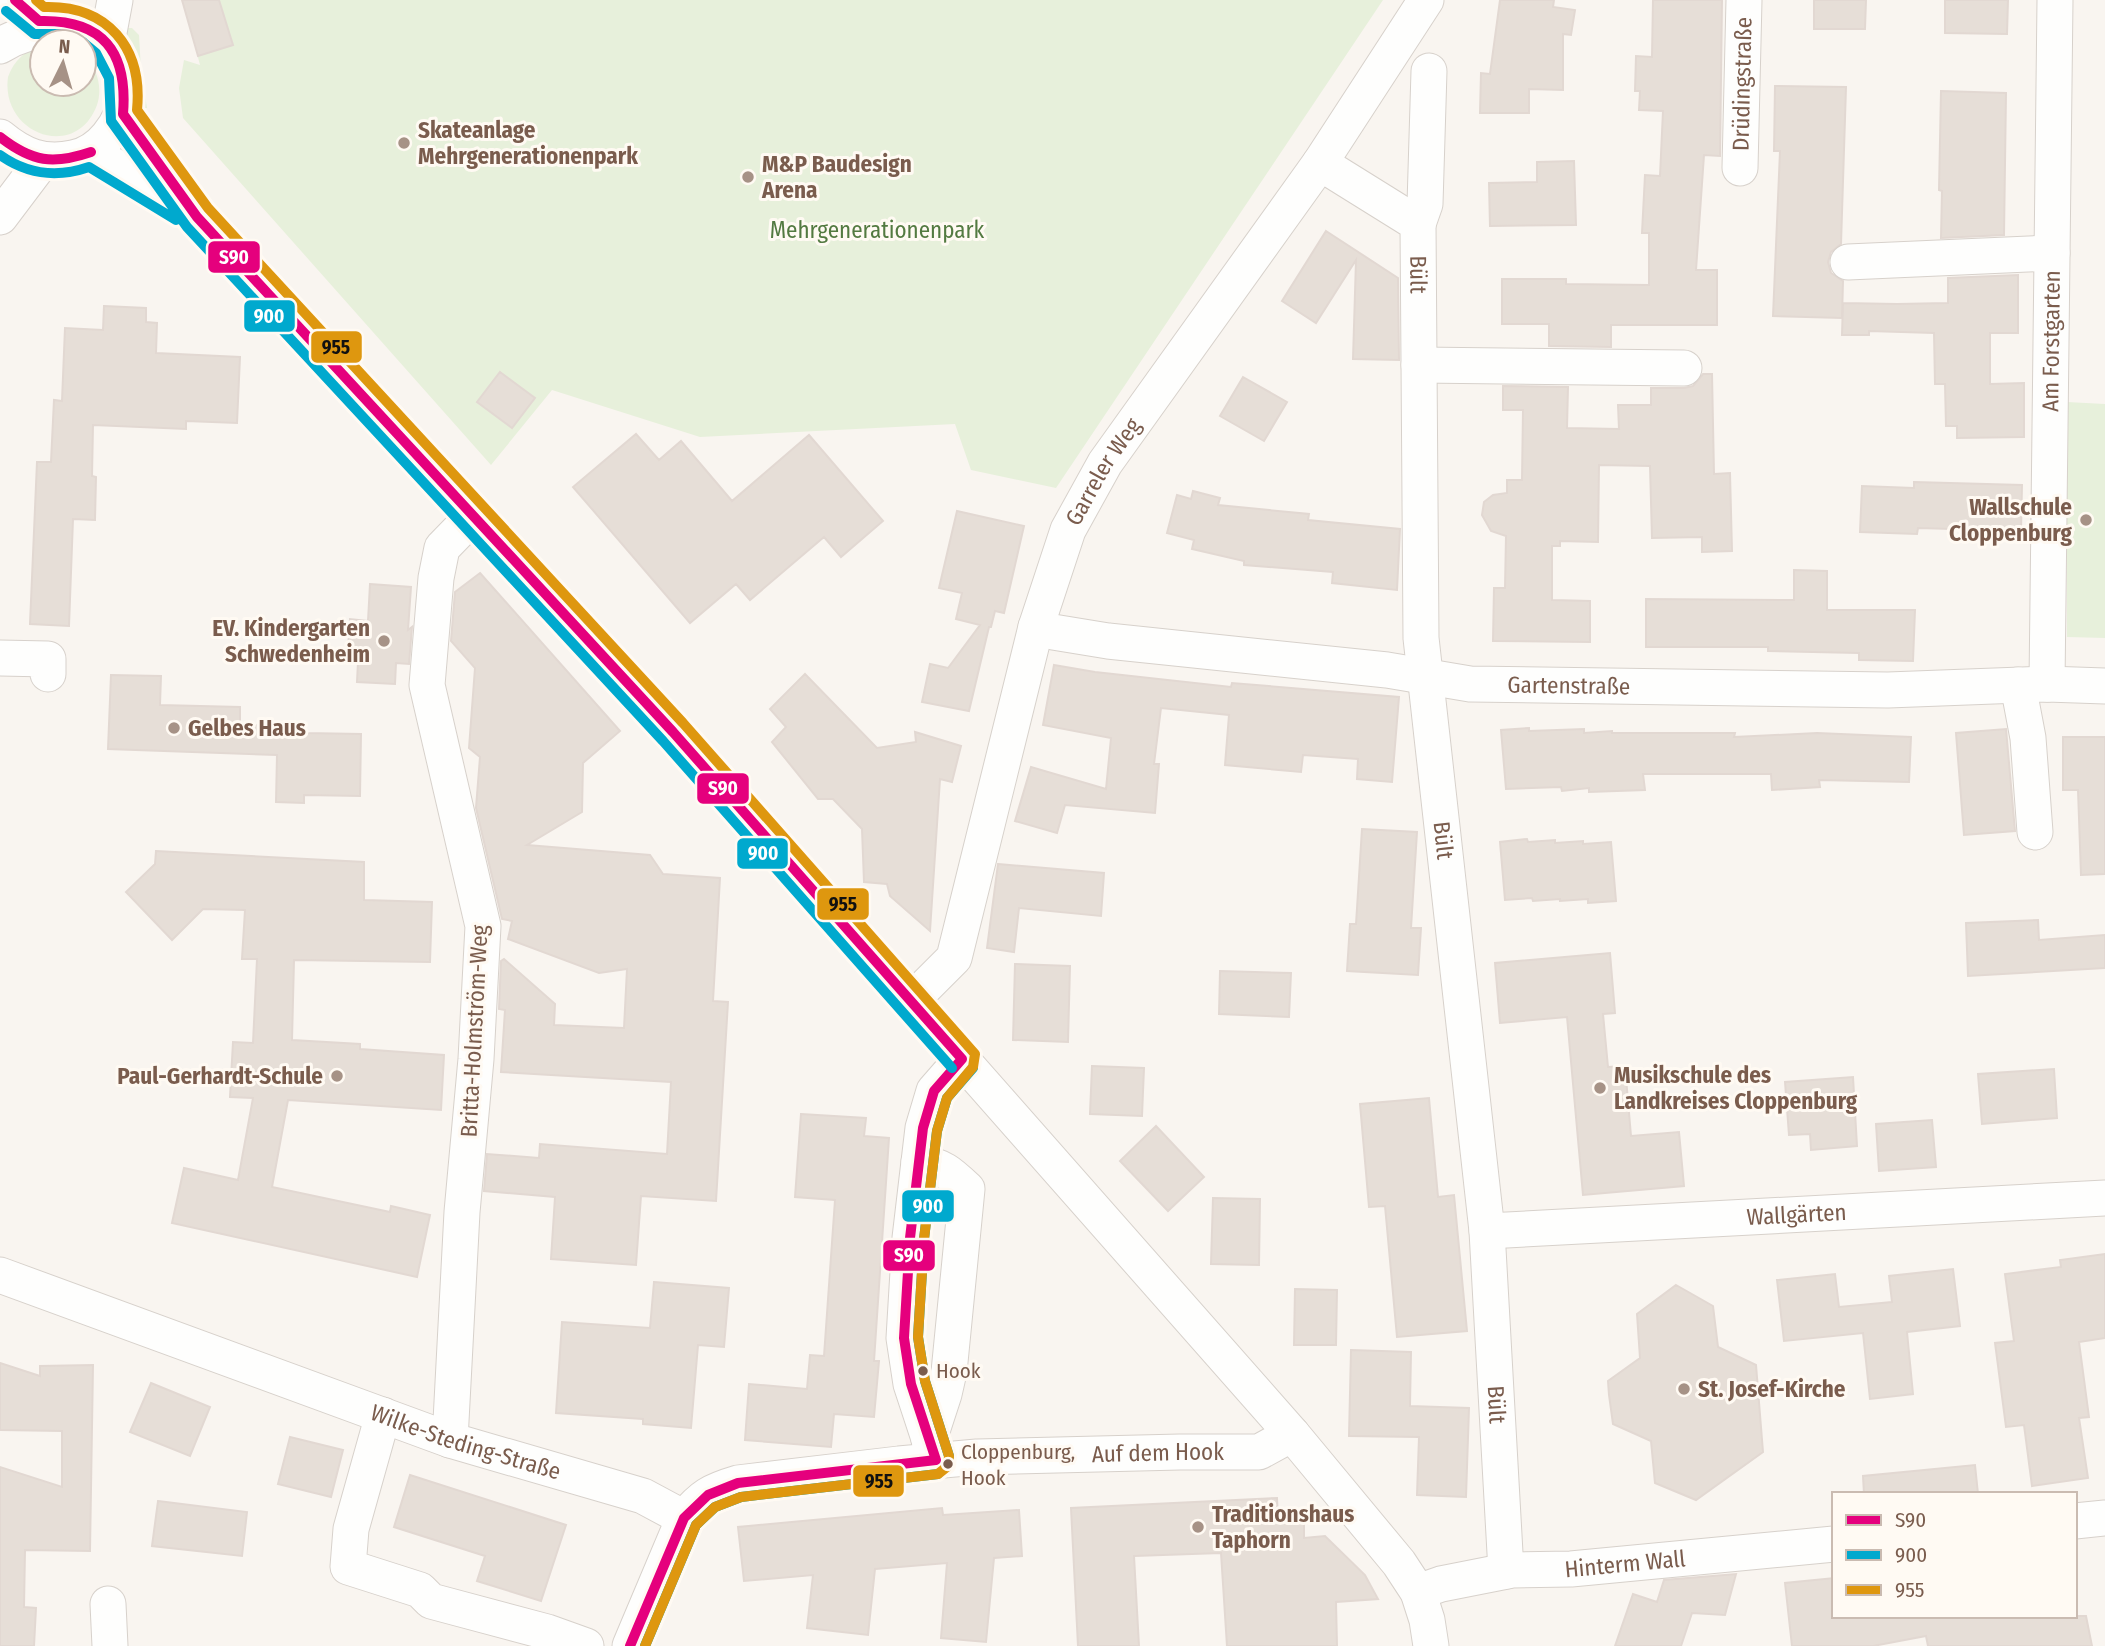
<svg xmlns="http://www.w3.org/2000/svg" width="2105" height="1646" font-family="'Fira Sans Condensed',sans-serif">
<style>
.green{fill:#e7f0db}
.building{fill:#e6ded7;stroke:#e2d8d2;stroke-width:2}
.lines{fill:none;stroke-linecap:round;stroke-linejoin:round}
.minor-casing{stroke:#d7d1cb;stroke-width:37}
.minor{stroke:#fefefd;stroke-width:35}
.bus-1-casing{stroke:#fffaf3;stroke-width:16}
.bus-2-casing{stroke:#fffaf3;stroke-width:16}
.bus-3-casing{stroke:#fffaf3;stroke-width:16}
.bus-1{stroke:#e5007d;stroke-width:10}
.bus-2{stroke:#00a9ce;stroke-width:10}
.bus-3{stroke:#de970f;stroke-width:10}
.poi-dot{fill:#a69286;stroke:#fffaf3;stroke-width:2.5}
.bus-dot{fill:#7a5c4d;stroke:#fffaf3;stroke-width:2.5}
.labels{text-anchor:middle;dominant-baseline:central;stroke-width:6;stroke-linejoin:round;paint-order:stroke}
.bus-label{font-size:21px;fill:#7a5c4d;stroke:#fffaf3;text-anchor:start}
.street-label{font-size:23px;fill:#7a5c4d;stroke:#fffaf3}
.poi-label{font-size:23px;font-weight:bold;fill:#7a5c4d;stroke:#fffaf3;text-anchor:start}
.park-label{font-size:23px;fill:#537a41;stroke:#fffaf3}
.line-badge{stroke:#fffaf3;stroke-width:2.5}
.badge-label{font-size:19px;text-anchor:middle;font-weight:bold;fill:#fff}
.pale-badge-label{font-size:19px;text-anchor:middle;font-weight:bold;fill:#111}
</style>
<rect width="100%" height="100%" fill="#f9f5f0"/>
<path class="green" d="M183,0H1383L1056,488L971,470L955,424L700,437L552,390L491,465L183,118L179,88L184,60L200,65Z
M126,28H132L139,35L141,70L147,108H139L134,75L125,43Z
M42,45V84H84V55C97,68 103,87 97,105C76,162 0,134 8,77C14,60 26,50 42,45Z
M2067,402L2105,404V638L2067,637Z"/>
<path class="building" d="M182,0H219L233,45L198,56Z
M1500,0H1554L1553,7L1575,10L1571,35L1563,34V90L1529,89V113H1480L1481,73L1490,74Z
M1653,0H1722L1720,156L1704,155L1696,270H1717V325H1611V347L1549,346V324H1502V279H1566V284L1649,285V233H1642L1645,175L1660,176L1663,111L1639,110L1640,91H1635L1636,56L1652,57Z
M1814,0H1866L1865,29H1814Z
M1945,0H2008L2007,34L1945,33Z
M1775,86L1846,87L1841,244L1831,252L1828,262L1831,273L1843,281L1842,318L1773,316L1780,151H1774Z
M1941,91L2006,93L2004,235L1941,238L1942,191L1939,190Z
M1574,161L1576,225L1490,226L1489,183L1537,182V162Z
M1326,231L1398,278L1399,360L1353,359L1356,260L1316,323L1282,301Z
M2018,275V333H1990V384L2024,383V437L1957,438V426H1946L1945,384H1935L1934,333L1869,331V335H1842L1843,303L1897,304L1948,303V278Z
M104,306L146,308V322L157,323L156,353L240,357L237,423L186,421V429L93,425L92,476L96,477L95,520L73,519L69,626L30,624L37,462H51L54,400L62,401L65,328L103,330Z
M500,372L535,398L512,428L477,402Z
M1703,374H1712L1714,474L1730,473L1732,551L1702,552V537L1652,538L1650,466L1599,465L1598,542L1560,541V546H1552V600L1590,601V642L1493,641L1494,588H1505L1506,536L1491,531L1482,515L1484,502L1493,495L1507,493V480H1522L1523,410H1503V386L1568,387L1567,428L1619,429L1618,405H1651V388H1684L1693,386Z
M1243,377L1287,402L1264,441L1220,416Z
M636,434L659,460L681,441L732,501L809,435L883,521L841,557L824,537L750,600L736,584L690,623L573,487Z
M1914,482L2022,485L2021,531L1918,528L1917,534L1860,532L1862,486L1914,488Z
M1193,491L1220,498L1218,505L1309,514L1308,520L1400,529L1397,590L1332,583L1333,572L1244,565V561L1192,549L1194,540L1167,533L1177,495L1191,499Z
M957,511L1024,526L1004,613L995,611L991,627H989L969,711L922,702L930,664L948,668L980,625L956,619L962,593L939,588Z
M1794,570L1827,571V610H1915L1913,661L1859,660V653L1768,651V647H1646V599L1794,600Z
M480,573L620,731L583,763L582,812L527,845L650,855L663,874L720,878L713,1001L728,1002L716,1201L641,1196L636,1265L551,1259L555,1197L484,1191L487,1154L539,1158L540,1144L667,1154L671,1082L501,1072L505,1010L499,1009L501,961L504,959L555,1004L554,1025L624,1028L627,969L599,973L508,939L512,921L502,919L476,808L480,757L469,748L475,668L451,641L455,592Z
M370,584L411,587L408,630L412,627L409,664L396,663L395,684L357,682L358,662L347,661L350,619L368,621Z
M1054,665L1095,672L1231,687L1232,683L1399,697L1392,782L1357,779L1358,759L1303,755L1301,772L1225,765L1229,715L1161,708L1154,764H1159L1155,813L1065,805L1057,833L1015,821L1031,767L1106,789L1111,738L1043,725Z
M805,674L877,748L916,742L915,732L961,746L952,782L940,779L930,931L890,896L887,884L864,882L862,829L833,799H818L772,742L786,727L770,709Z
M111,675L161,676L160,705L240,707V725L305,726V733L361,734L360,796L304,795V803L276,802L277,755L108,749Z
M1529,728V731L1584,729V733L1612,731V733H1735L1734,737L1817,733L1911,737L1909,782L1819,780L1820,787L1772,790L1771,774H1643L1645,790L1589,792V788L1562,791L1561,787L1506,789L1501,730Z
M2006,729L2015,831L1964,835L1956,733Z
M2063,737H2105V874L2081,875L2078,790H2063Z
M1362,829L1417,832L1411,928H1421L1418,975L1347,971L1350,924H1356Z
M1527,839L1528,842L1555,840V843L1583,841V844L1611,842L1616,901L1588,903V899L1560,901V899L1533,901L1532,898L1505,900L1500,842Z
M156,851L364,862V900L432,902L430,962L294,960L292,1040L360,1044V1049L444,1055L441,1110L288,1100L272,1187L390,1212L391,1206L430,1215L417,1277L172,1223L184,1168L238,1180L253,1098L230,1097L233,1042L253,1043L257,959H242L245,910L203,909L172,940L126,892L155,864Z
M998,864L1104,873L1101,916L1019,908L1014,952L987,948Z
M2038,920L2039,940L2105,935V968L1968,976L1966,923Z
M1610,953L1615,1013L1603,1014L1608,1067L1625,1066L1631,1136L1679,1132L1684,1186L1583,1195L1567,1017L1500,1023L1495,963Z
M1015,964L1070,966L1068,1042L1013,1040Z
M1220,971L1291,973L1289,1017L1219,1014Z
M1092,1066L1144,1068L1142,1116L1090,1114Z
M2054,1069L2057,1118L1982,1124L1978,1074Z
M1853,1077L1857,1146L1811,1150L1810,1134L1789,1135L1785,1082Z
M1429,1098L1438,1197L1454,1195L1467,1331L1397,1337L1385,1206L1369,1207L1360,1104Z
M801,1114L866,1118L864,1136L889,1138L874,1361H879L874,1417L834,1414L831,1447L745,1440L749,1384L807,1389L810,1355L824,1356L835,1200L795,1197Z
M1932,1120L1936,1167L1879,1171L1876,1124Z
M1156,1126L1204,1177L1168,1211L1120,1161Z
M1213,1198L1260,1199L1259,1265L1211,1264Z
M2105,1254V1338L2079,1342L2089,1417L2079,1418L2088,1478L2032,1486L2024,1425L2006,1427L1995,1343L2014,1341L2005,1274L2061,1267L2060,1260Z
M1953,1269L1960,1326L1907,1332L1913,1394L1870,1399L1863,1333L1784,1341L1777,1280L1835,1274L1839,1307L1892,1302L1889,1276Z
M654,1282L729,1288L724,1347L698,1345L691,1428L643,1424V1419L556,1413L562,1322L650,1328Z
M1676,1285L1713,1306L1718,1347L1756,1365L1763,1452L1696,1500L1655,1483L1651,1441L1613,1424L1609,1395L1608,1381L1640,1358L1637,1314Z
M1295,1289L1337,1290L1336,1345H1294Z
M1351,1350L1411,1352L1410,1406L1469,1408L1466,1497L1417,1495L1419,1437L1349,1436Z
M0,1363L40,1376V1366L93,1365L90,1551L25,1550L24,1607L36,1608L34,1646H0V1467L62,1487V1431L0,1430Z
M151,1383L210,1407L190,1456L130,1432Z
M290,1437L343,1450L331,1497L278,1484Z
M1975,1465L1978,1494H1864L1863,1476Z
M410,1475L566,1525L541,1601L477,1581L485,1556L394,1527Z
M1277,1498L1278,1519L1304,1518V1538L1325,1536L1365,1575L1378,1599L1336,1602L1337,1646H1227L1221,1553L1134,1556L1139,1646H1078L1071,1508Z
M158,1501L247,1512L242,1556L152,1546Z
M942,1508L943,1515L1019,1510L1022,1556L994,1558L986,1642L941,1638L947,1563L875,1569L868,1635L807,1628L813,1575L744,1581L738,1527Z
M1736,1574L1725,1615L1692,1613L1681,1646H1615L1633,1594L1657,1602L1664,1580Z
M1834,1578V1616H2086L2092,1646H1928L1926,1636L1873,1646H1792L1785,1583Z"/>
<g class="lines">
<g class="minor-casing">
<g id="minor">
<path d="M15,0L39,21"/>
<path d="M107,43L115,0"/>
<path d="M0,46C70,0 165,66 108,136C99,147 88,155 73,158C43,164 23,156 0,137"/>
<path d="M123,114L197,217L483,524L673,732L1292,1434L1399,1563L1418,1592L1427,1620L1431,1646"/>
<path d="M91,152L183,208"/>
<path id="s1" d="M1320,163L1418,224L1421,638L1487,1231L1506,1571"/>
<path id="s2" d="M1740,168L1744,0"/>
<path d="M0,217L43,160"/>
<path d="M1418,224L1425,204L1429,71"/>
<path d="M1848,262L2052,253"/>
<path d="M1419,365L1684,368"/>
<path id="s3" d="M1036,627L1053,632L1108,641L1387,670L1470,684L1888,690L2047,684L2105,686"/>
<path d="M0,658L48,659V674"/>
<path id="s4" d="M2047,684L2055,0"/>
<path d="M2018,685L2028,738L2035,832"/>
<path id="s5" d="M911,1001L954,958L1036,627L1068,530L1105,463L1320,163L1426,0"/>
<path d="M919,1162C943,1166 950,1173 967,1189L949,1372L944,1394L929,1440"/>
<path id="s6" d="M1487,1231L2105,1198"/>
<path id="s7" d="M0,1275L450,1440L643,1496L684,1518"/>
<path d="M383,1415L351,1529L348,1567L420,1590L431,1601L547,1632L586,1646"/>
<path d="M450,1440L462,1212L476,1059L483,926L427,685L436,578L442,548L474,515"/>
<path d="M936,1460L911,1384L904,1338L910,1238L923,1128L934,1091L962,1059"/>
<path d="M2075,1521L2105,1518"/>
<path id="s8" d="M1418,1592L1441,1584L1512,1570L1571,1569L1834,1544"/>
<path d="M108,1604L110,1646"/>
<path id="s9" d="M630,1646L684,1518C702,1496 711,1491 738,1483L899,1464L977,1457L1180,1452H1259L1292,1434"/>
</g>
</g>
<use href="#minor" class="minor"/>
<g class="bus-1-casing">
<path id="bus-1" d="M15,0L39,21C103,19 128,52 123,114L197,217L673,732L962,1059
M0,137C32,162 53,165 91,152
M936,1460L911,1384L904,1338L910,1238L923,1128L934,1091L962,1059
M630,1646L684,1518L708,1495L738,1483L936,1460"/>
</g>
<g class="bus-2-casing">
<path id="bus-2" d="M6,11L34,34H59L83,42
M84,43L96,53L109,78L111,121L187,227L663,741L952,1068
M0,155C28,175 57,178 89,167L176,220
M949,1456L925,1381L918,1337L924,1239L937,1131L947,1098L973,1068
M645,1646L696,1525L715,1507L741,1497L938,1474"/>
</g>
<g class="bus-3-casing">
<path id="bus-3" d="M36,0L44,7C108,5 143,48 137,110L208,208L683,723L975,1054L973,1067L947,1098L937,1131L924,1239L918,1337L925,1381L949,1456L948,1466L938,1474L741,1497L715,1507L696,1525L645,1646"/>
</g>
<use href="#bus-1" class="bus-1"/>
<use href="#bus-2" class="bus-2"/>
<use href="#bus-3" class="bus-3"/>
</g>
<g class="poi-dot">
<circle cx="404" cy="143" r="7"/>
<circle cx="748" cy="177" r="7"/>
<circle cx="2086" cy="520" r="7"/>
<circle cx="384" cy="641" r="7"/>
<circle cx="174" cy="728" r="7"/>
<circle cx="337" cy="1076" r="7"/>
<circle cx="1600" cy="1088" r="7"/>
<circle cx="1684" cy="1389" r="7"/>
<circle cx="1198" cy="1527" r="7"/>
</g>
<g class="bus-dot">
<circle cx="923" cy="1371" r="6"/>
<circle cx="948" cy="1464" r="6"/>
</g>
<g class="labels">
<g class="bus-label">
<text x="936" y="1371">Hook</text>
<text x="961" y="1452">Cloppenburg,<tspan x="961" dy="26">Hook</tspan></text>
</g>
<g class="street-label">
<text stroke="none"><textPath href="#s2" startOffset="84">Drüdingstraße</textPath></text>
<text stroke="none"><textPath href="#s1" startOffset="166">Bült</textPath></text>
<text stroke="none"><textPath href="#s4" startOffset="343">Am Forstgarten</textPath></text>
<text stroke="none"><textPath href="#s5" startOffset="572">Garreler Weg</textPath></text>
<text stroke="none"><textPath href="#s3" startOffset="537">Gartenstraße</textPath></text>
<text stroke="none"><textPath href="#s1" startOffset="733">Bült</textPath></text>
<text transform="translate(474 1031) rotate(-87)">Britta-Holmström-Weg</text>
<text stroke="none"><textPath href="#s6" startOffset="310">Wallgärten</textPath></text>
<text stroke="none"><textPath href="#s1" startOffset="1300">Bült</textPath></text>
<text stroke="none"><textPath href="#s7" startOffset="495">Wilke-Steding-Straße</textPath></text>
<text stroke="none"><textPath href="#s9" startOffset="626">Auf dem Hook</textPath></text>
<text stroke="none"><textPath href="#s8" startOffset="210">Hinterm Wall</textPath></text>
</g>
<g class="poi-label">
<text x="418" y="130">Skateanlage<tspan x="418" dy="26">Mehrgenerationenpark</tspan></text>
<text x="762" y="164">M&amp;P Baudesign<tspan x="762" dy="26">Arena</tspan></text>
<text x="2072" y="507" text-anchor="end">Wallschule<tspan x="2072" dy="26">Cloppenburg</tspan></text>
<text x="370" y="628" text-anchor="end">EV. Kindergarten<tspan x="370" dy="26">Schwedenheim</tspan></text>
<text x="188" y="728">Gelbes Haus</text>
<text x="1614" y="1075">Musikschule des<tspan x="1614" dy="26">Landkreises Cloppenburg</tspan></text>
<text x="323" y="1076" text-anchor="end">Paul-Gerhardt-Schule</text>
<text x="1698" y="1389">St. Josef-Kirche</text>
<text x="1212" y="1514">Traditionshaus<tspan x="1212" dy="26">Taphorn</tspan></text>
</g>
<g class="park-label">
<text x="877" y="230">Mehrgenerationenpark</text>
</g>
</g>
<g class="line-badge">
<rect x="207" y="240" width="54" height="34" rx="7" fill="#e5007d"/>
<rect x="243" y="299" width="53" height="34" rx="7" fill="#00a9ce"/>
<rect x="310" y="330" width="53" height="34" rx="7" fill="#de970f"/>
<rect x="696" y="772" width="54" height="33" rx="7" fill="#e5007d"/>
<rect x="736" y="837" width="53" height="33" rx="7" fill="#00a9ce"/>
<rect x="816" y="887" width="54" height="34" rx="7" fill="#de970f"/>
<rect x="901" y="1189" width="54" height="34" rx="7" fill="#00a9ce"/>
<rect x="882" y="1239" width="54" height="33" rx="7" fill="#e5007d"/>
<rect x="852" y="1464" width="53" height="34" rx="7" fill="#de970f"/>
</g>
<g class="badge-label">
<text x="234" y="264">S90</text>
<text x="269" y="323">900</text>
<text x="723" y="795">S90</text>
<text x="763" y="860">900</text>
<text x="928" y="1213">900</text>
<text x="909" y="1262">S90</text>
</g>
<g class="pale-badge-label">
<text x="336" y="354">955</text>
<text x="843" y="911">955</text>
<text x="879" y="1488">955</text>
</g>
<rect x="1832" y="1492" width="245" height="126" fill="#fffaf3" stroke="#cabbb1" stroke-width="2"/>
<rect x="1846" y="1515" width="35" height="10" fill="#e5007d" stroke="#cabbb1" stroke-width="2"/>
<text x="1895" y="1527" font-size="21" fill="#7a5c4d">S90</text>
<rect x="1846" y="1550" width="35" height="10" fill="#00a9ce" stroke="#cabbb1" stroke-width="2"/>
<text x="1895" y="1562" font-size="21" fill="#7a5c4d">900</text>
<rect x="1846" y="1585" width="35" height="10" fill="#de970f" stroke="#cabbb1" stroke-width="2"/>
<text x="1895" y="1597" font-size="21" fill="#7a5c4d">955</text>
<g transform="translate(63 63) rotate(5)"><circle r="33" fill="#fffaf3" stroke="#cabbb1" stroke-width="2"/>
<path d="M0-5L12 26L0 18L-12 26Z" fill="#a69286"/>
<text y="-10" font-size="19" font-weight="bold" text-anchor="middle" fill="#7a5c4d">N</text>
</g>
</svg>
